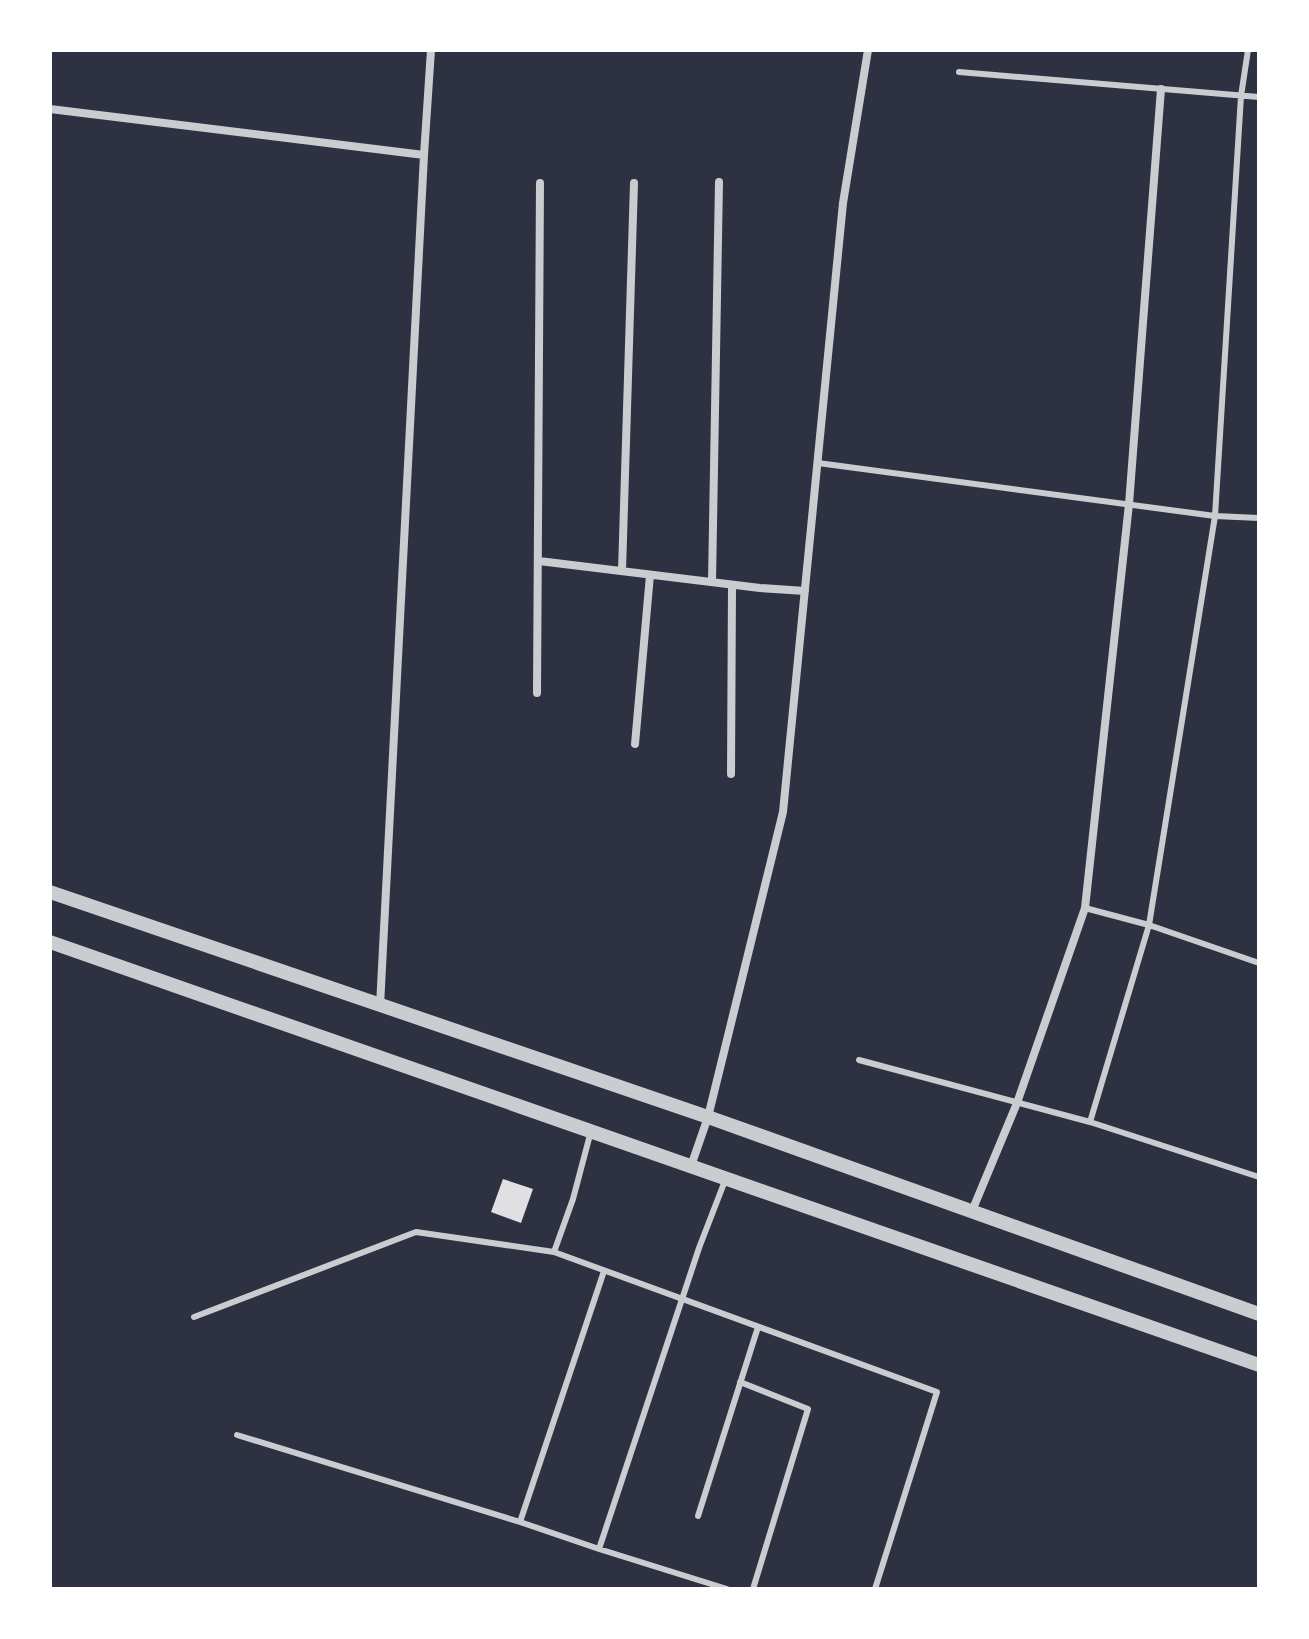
<svg xmlns="http://www.w3.org/2000/svg" width="1309" height="1639" font-family="'Alegreya Sans',sans-serif">
<style>
.building{fill:#e0e0e3}
.lines{fill:none;stroke-linecap:round;stroke-linejoin:round}
.service{stroke:#caccd0;stroke-width:6}
.minor{stroke:#caccd0;stroke-width:8}
.tertiary{stroke:#caccd0;stroke-width:14}
</style>
<rect width="100%" height="100%" fill="#2d3142"/>
<path class="building" d="M503,1179L533,1189L521,1223L491,1212Z"/>
<g class="lines">
<path class="service" d="M959,72L1259,97
M818,463L1215,516L1259,518
M1085,908L1149,925L1259,963
M859,1060L1090,1122L1259,1177
M1090,1122L1149,925L1215,516L1241,96L1248,50
M554,1252L573,1199L591,1131
M194,1317L416,1232L554,1252L937,1392L875,1589
M740,1382L808,1409L753,1589
M237,1435L520,1522L599,1549L727,1589
M698,1516L758,1327
M520,1522L604,1271
M599,1549L699,1248L726,1178"/>
<path class="minor" d="M50,109L424,155
M539,561L760,588L805,591
M622,571L634,183
M712,582L719,182
M537,693L540,183
M635,744L650,575
M731,774L732,585
M380,1006L424,155L431,50
M691,1166L708,1117L783,812L843,203L868,50
M972,1211L1017,1103L1085,908L1129,504L1161,89"/>
<path class="tertiary" d="M50,892L708,1117L1259,1314
M50,942L1259,1365"/>
</g>
<rect width="1309" height="1639" fill="none" stroke="#ffffff" stroke-width="104"/>
</svg>
